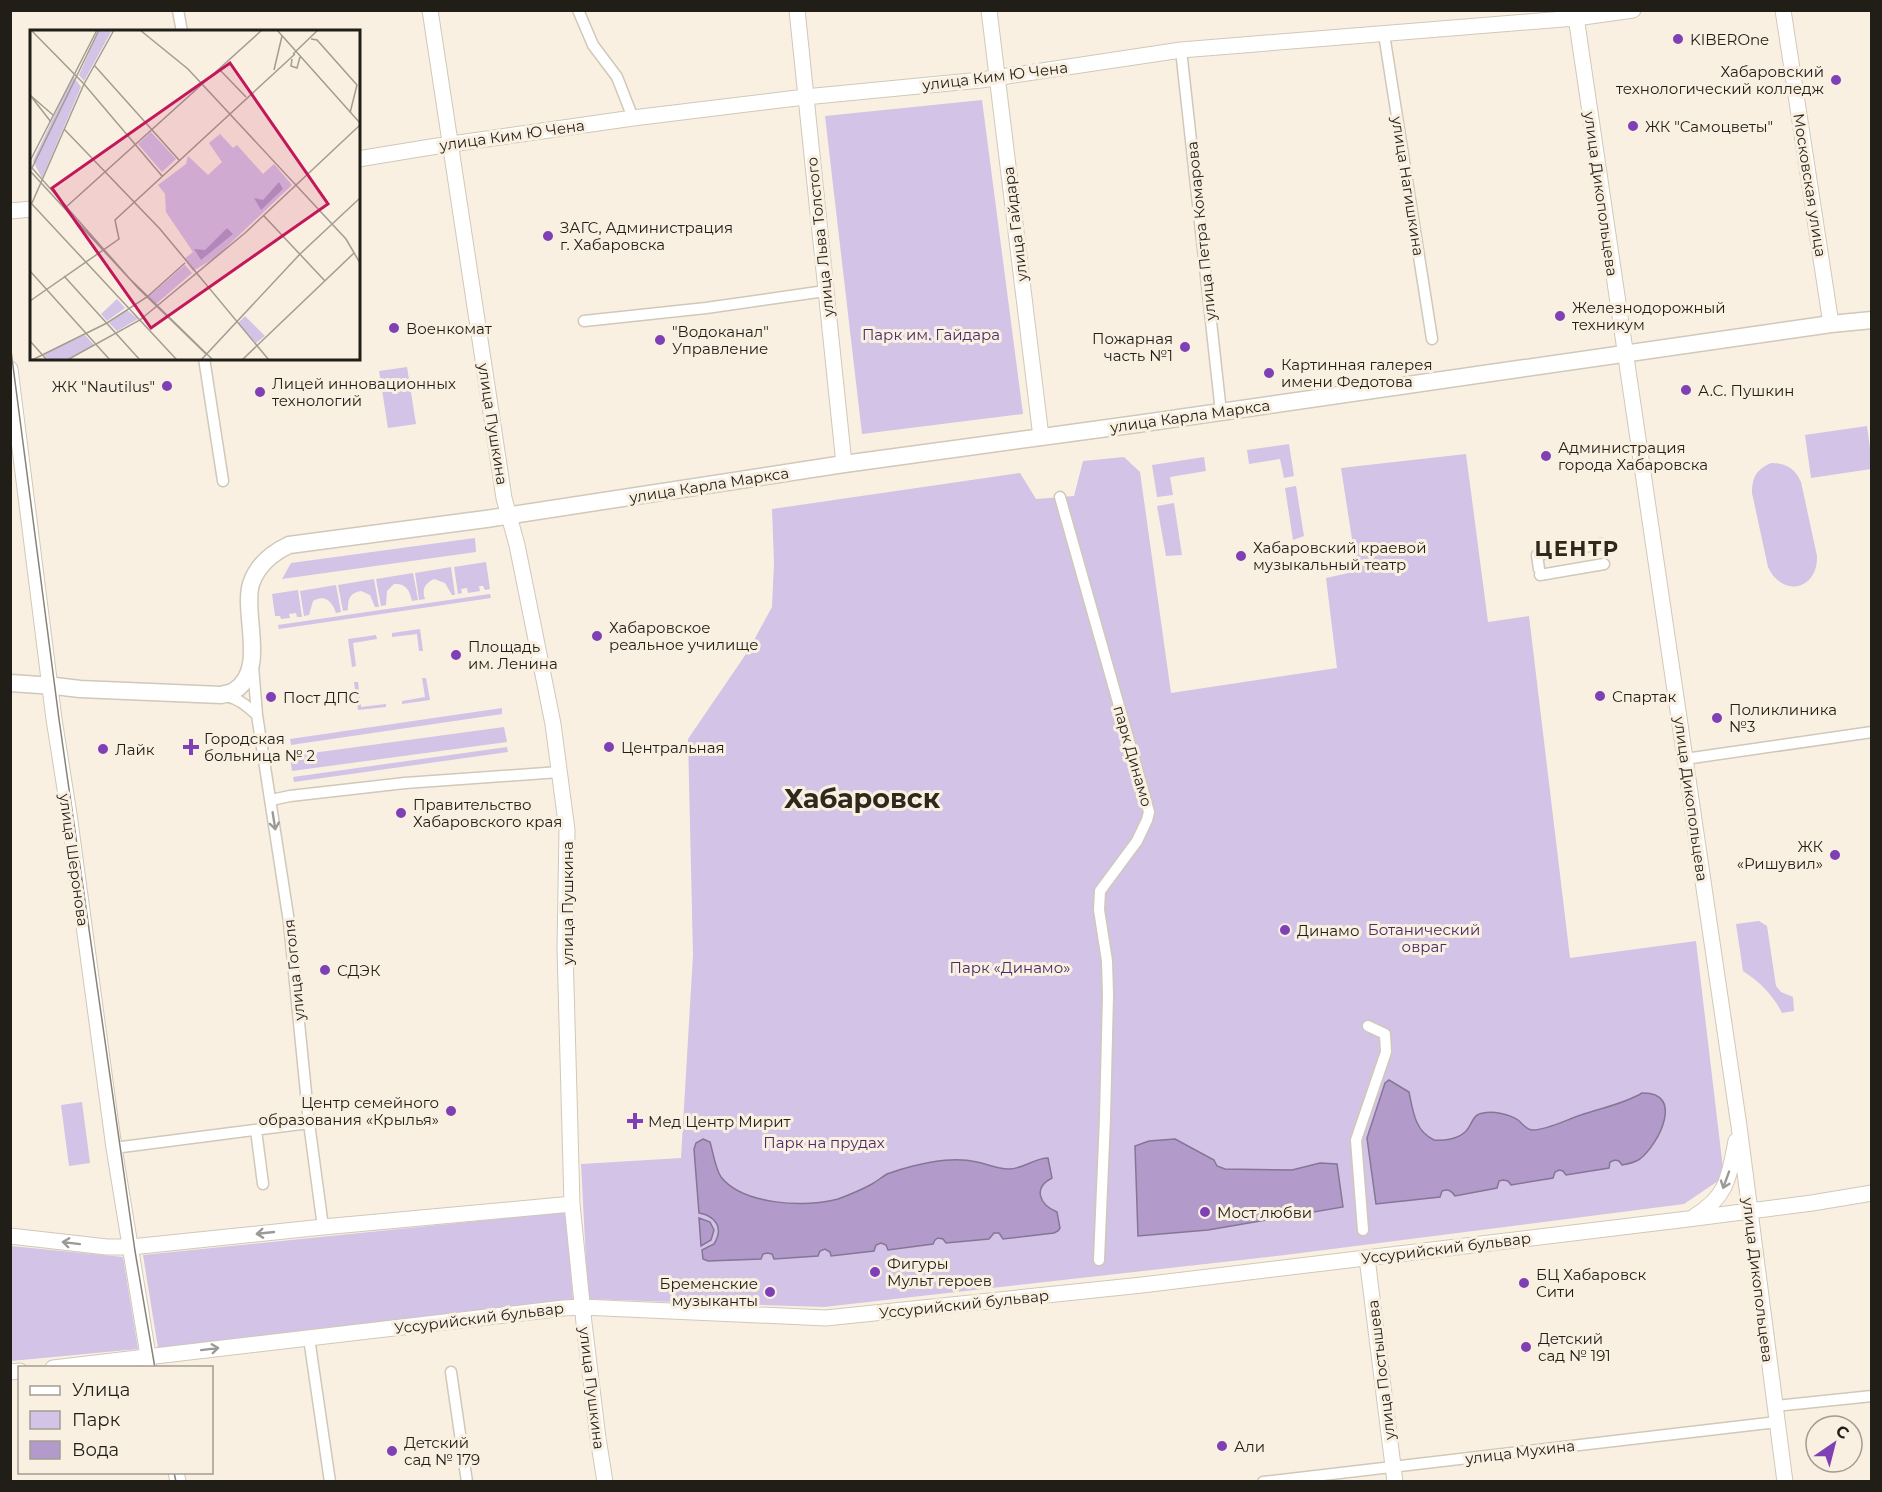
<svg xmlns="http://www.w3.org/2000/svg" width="1882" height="1492" font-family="Montserrat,sans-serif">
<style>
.green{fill:#d3c3e6}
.water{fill:#b29bcb;stroke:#867695;stroke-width:1.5}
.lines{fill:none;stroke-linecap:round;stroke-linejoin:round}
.street-casing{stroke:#d0c8b9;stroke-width:13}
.secondary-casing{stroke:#d0c8b9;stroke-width:17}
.primary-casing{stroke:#d0c8b9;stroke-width:19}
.street{stroke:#fff;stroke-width:10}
.secondary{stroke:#fff;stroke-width:15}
.primary{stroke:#fff;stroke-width:16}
.tram{stroke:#888378;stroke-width:1.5}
.oneway{stroke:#9b9a97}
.poi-dot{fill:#8040b5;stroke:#f9f0e1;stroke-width:2}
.labels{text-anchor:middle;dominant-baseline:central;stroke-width:6;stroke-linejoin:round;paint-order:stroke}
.poi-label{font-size:15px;fill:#211e18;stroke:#f9f0e1;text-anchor:start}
.street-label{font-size:15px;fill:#211e18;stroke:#f9f0e1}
.park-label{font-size:15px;fill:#4b2c67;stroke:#f9f0e1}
.district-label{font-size:21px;font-weight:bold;letter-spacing:1.5px;fill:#2f281c;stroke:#f9f0e1}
.town-label{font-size:27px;font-weight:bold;fill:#2f281c;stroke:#f9f0e1}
.inset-road{fill:none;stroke:#a39c91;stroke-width:1.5}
.view{fill:#c2185b;fill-opacity:0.15;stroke:#c2185b;stroke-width:3}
.inset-edge{fill:none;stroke:#211e18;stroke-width:3}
</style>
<rect width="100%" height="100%" fill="#f9f0e1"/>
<path class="green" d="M982,100L1023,414L862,434L825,116Z
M407,367L416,424L388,428L379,371Z
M1867,426L1871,456V469L1811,478L1805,435Z
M1289,444L1294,476L1284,478L1280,459L1249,464L1247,450Z
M1466,454L1488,622L1529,616L1570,958L1696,941L1724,1177L1684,1204L1285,1255L824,1307L588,1299L581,1164L681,1158L693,955L688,739L748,651L772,607L774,563L772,509L1020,473L1036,499L1074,496L1083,461L1124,457L1140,472L1171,693L1337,668L1326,578L1357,571L1341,468Z
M1204,457L1206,471L1170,477L1173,495L1157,497L1152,465Z
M1771,463C1786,463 1795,468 1801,482L1817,556C1818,590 1782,598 1768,567L1752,493C1752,477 1757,469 1771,463Z
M1296,486L1304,536L1293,540L1285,488Z
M1174,503L1182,555L1166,556L1157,506Z
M475,538L476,552L282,579L291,563Z
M486,562L490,589L485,590L483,586H479L480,591L468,593L467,588L461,589L462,593L458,594L454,567Z
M451,567L455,595H452L445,583L434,579C424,584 422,589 425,599L419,600L415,573Z
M413,573L418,600L412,601C410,591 406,583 394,584L387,591L386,605L381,606L376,579Z
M374,579L379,607H375L370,595L361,591C349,593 348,600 348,610L343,611L338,585Z
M336,585L341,612L336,613C332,601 325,594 313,601L309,615L304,616L300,591Z
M298,590L302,617H297L296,613L289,614L290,618L281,619L280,616H275L272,594Z
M490,594L491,598L279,629L278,625Z
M420,629L423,651H419L417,634L392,637V633Z
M376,635L377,639L353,643L356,666L352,667L348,639Z
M422,678H426L430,700L402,704V701L425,697Z
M354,682H358L361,707L386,704V707L358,710Z
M502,708V714L291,745L290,739Z
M504,727L507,742L292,771L290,756Z
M507,747L508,752L294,782L293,777Z
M1759,921L1767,926L1776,986L1781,992L1793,997L1794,1011L1782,1013C1773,995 1760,982 1743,971L1736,924Z
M82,1102L90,1163L69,1166L61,1105Z
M566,1212L573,1300L158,1348L143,1255Z
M11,1246L123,1257L138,1349L11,1361Z"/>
<path class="water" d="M1389,1080L1409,1092C1413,1112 1415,1131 1434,1140C1444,1141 1458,1139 1465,1132C1472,1126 1472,1114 1483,1113C1494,1111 1509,1114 1518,1120C1523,1124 1526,1130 1533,1130C1547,1130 1568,1119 1581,1115C1601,1108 1624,1104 1642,1093C1685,1092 1659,1144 1640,1159C1635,1162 1628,1164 1622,1165L1619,1161L1615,1160L1610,1162L1609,1168L1566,1175L1563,1171L1559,1170L1555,1172L1553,1178L1511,1185L1508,1181L1503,1180L1499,1181L1497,1188L1455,1196C1451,1190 1448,1189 1442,1191L1440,1197L1376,1204L1367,1138L1385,1083Z
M703,1139L710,1142C713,1152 715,1168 721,1177C743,1205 806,1208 838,1199C849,1195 861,1190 872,1184C877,1181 882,1177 887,1174C895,1171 905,1168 913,1166C934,1161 956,1157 977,1162C987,1164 998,1169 1008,1169C1022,1170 1034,1158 1048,1158L1052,1178C1032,1188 1040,1205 1057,1212L1060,1228L1058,1231L1054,1233L1003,1239L999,1233H994L989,1239L946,1243L943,1239L938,1238L935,1240L933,1244L888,1250L886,1245L881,1243L876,1245L874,1251L831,1256L830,1252L825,1249L820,1251L818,1256L774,1259L772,1254L767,1253L763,1254L761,1259L708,1261L703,1259L702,1250L714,1244C724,1228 716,1216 699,1213L694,1149L696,1143Z
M1175,1139L1214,1160L1217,1166L1225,1169L1292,1170L1320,1163L1337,1164L1343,1207L1208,1230L1138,1236L1135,1146L1149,1141Z
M699,1218L710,1222L714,1230L711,1240L701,1246Z"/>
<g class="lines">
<g class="street-casing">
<path id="street" d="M178,10L182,32
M578,10L593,45L617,77L633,118
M1384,34L1432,339
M1181,50L1221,412
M584,321L706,308L825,291
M204,358L223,481
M1060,497L1149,812L1147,820L1137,841L1100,891L1099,910L1107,961L1108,995L1105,1118L1099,1260
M1539,569L1537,555L1601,544
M1540,575L1604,564
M253,666L257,715L289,922L309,1123L323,1227
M225,696C238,698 247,706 257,715
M1685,759L1872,732
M271,800L290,796L405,783L559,772
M256,1130L263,1184
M114,1148L309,1123
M1363,1230L1356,1140L1386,1052L1385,1034L1368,1026
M309,1338L330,1482
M451,1372L467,1482
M1775,1406L1872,1396
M1263,1482L1777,1422"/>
</g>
<g class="secondary-casing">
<path id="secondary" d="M430,10L504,498L517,545L553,724L567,830L565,949L572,1204L584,1323L598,1438L605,1482
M797,10L844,464
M989,10L1041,437
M1575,10L1739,1126L1785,1482
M1783,10L1831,324
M358,159L431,147L633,118L805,97L981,80L1181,50L1576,18L1633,10
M10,211L32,209
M10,369L54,719L69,814L114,1148L147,1349L146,1357L149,1367
M1695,1216C1728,1196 1729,1176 1736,1141
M10,1236L107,1247H131L323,1227L572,1204
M1367,1258L1395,1482
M53,1368L564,1308L582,1307L826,1318L1142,1285L1688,1219L1812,1203L1872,1193
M10,1372L20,1371
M176,1472L178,1482"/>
</g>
<g class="primary-casing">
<path id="primary" d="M10,683L55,686L80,689L221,695C225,694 231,693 234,691C268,670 242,614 251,584C257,566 272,553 289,545L486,519L844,464L1137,424L1831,324L1872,320"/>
</g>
<use href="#street" class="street"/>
<use href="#secondary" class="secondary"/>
<use href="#primary" class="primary"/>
<path class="tram" d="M10,343L59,719L135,1251L155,1368
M174,1472L176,1482"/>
</g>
<defs><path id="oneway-shaft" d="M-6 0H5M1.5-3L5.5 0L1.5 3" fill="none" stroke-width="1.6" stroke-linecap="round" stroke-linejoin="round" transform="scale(1.5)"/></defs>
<g class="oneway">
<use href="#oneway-shaft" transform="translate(274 821) rotate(81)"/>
<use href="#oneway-shaft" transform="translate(1726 1180) rotate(110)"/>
<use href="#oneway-shaft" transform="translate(265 1233) rotate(174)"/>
<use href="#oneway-shaft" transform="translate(71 1243) rotate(-173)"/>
<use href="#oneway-shaft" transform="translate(210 1349) rotate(-7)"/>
</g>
<g class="poi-dot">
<circle cx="1678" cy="39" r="6"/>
<circle cx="1836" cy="80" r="6"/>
<circle cx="1633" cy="126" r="6"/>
<circle cx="548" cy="236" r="6"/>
<circle cx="1560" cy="316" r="6"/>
<circle cx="394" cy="328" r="6"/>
<circle cx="660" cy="340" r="6"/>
<circle cx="1185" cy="347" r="6"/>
<circle cx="1269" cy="373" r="6"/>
<circle cx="167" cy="386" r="6"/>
<circle cx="1686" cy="390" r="6"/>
<circle cx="260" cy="392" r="6"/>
<circle cx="1546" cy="456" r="6"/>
<circle cx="1241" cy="556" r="6"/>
<circle cx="597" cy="636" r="6"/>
<circle cx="456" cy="655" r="6"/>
<circle cx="1600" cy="696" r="6"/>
<circle cx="271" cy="697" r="6"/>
<circle cx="1717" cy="718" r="6"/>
<path d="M188 738h6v6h6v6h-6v6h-6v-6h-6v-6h6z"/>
<circle cx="609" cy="747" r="6"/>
<circle cx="103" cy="749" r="6"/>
<circle cx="401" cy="813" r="6"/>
<circle cx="1835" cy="855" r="6"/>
<circle cx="1285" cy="930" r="6"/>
<circle cx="325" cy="970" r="6"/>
<circle cx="451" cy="1111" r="6"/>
<path d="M632 1112h6v6h6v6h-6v6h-6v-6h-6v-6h6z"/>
<circle cx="1205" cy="1212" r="6"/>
<circle cx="875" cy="1272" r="6"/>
<circle cx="1524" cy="1283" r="6"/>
<circle cx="770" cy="1292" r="6"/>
<circle cx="1526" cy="1347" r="6"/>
<circle cx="1222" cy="1446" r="6"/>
<circle cx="392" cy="1451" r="6"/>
</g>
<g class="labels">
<g class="poi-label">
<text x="1690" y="39">KIBEROne</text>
<text x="1824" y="71" text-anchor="end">Хабаровский<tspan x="1824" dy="17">технологический колледж</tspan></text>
<text x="1645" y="126">ЖК "Самоцветы"</text>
<text x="560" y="227">ЗАГС, Администрация<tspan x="560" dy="17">г. Хабаровска</tspan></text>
<text x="1572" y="307">Железнодорожный<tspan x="1572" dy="17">техникум</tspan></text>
<text x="406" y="328">Военкомат</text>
<text x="672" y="331">"Водоканал"<tspan x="672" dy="17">Управление</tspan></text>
<text x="1173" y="338" text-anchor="end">Пожарная<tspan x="1173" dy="17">часть №1</tspan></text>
<text x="1281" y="364">Картинная галерея<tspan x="1281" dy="17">имени Федотова</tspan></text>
<text x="272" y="383">Лицей инновационных<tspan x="272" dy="17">технологий</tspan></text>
<text x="155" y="386" text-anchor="end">ЖК "Nautilus"</text>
<text x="1698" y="390">А.С. Пушкин</text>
<text x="1558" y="447">Администрация<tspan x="1558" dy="17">города Хабаровска</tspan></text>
<text x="1253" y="547">Хабаровский краевой<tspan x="1253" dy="17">музыкальный театр</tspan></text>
<text x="609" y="627">Хабаровское<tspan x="609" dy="17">реальное училище</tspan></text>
<text x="468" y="646">Площадь<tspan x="468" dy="17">им. Ленина</tspan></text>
<text x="1612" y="696">Спартак</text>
<text x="283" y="697">Пост ДПС</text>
<text x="1729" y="709">Поликлиника<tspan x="1729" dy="17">№3</tspan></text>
<text x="204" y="738">Городская<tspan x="204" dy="17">больница № 2</tspan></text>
<text x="621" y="747">Центральная</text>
<text x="115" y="749">Лайк</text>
<text x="413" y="804">Правительство<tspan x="413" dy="17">Хабаровского края</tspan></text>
<text x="1823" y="846" text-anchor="end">ЖК<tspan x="1823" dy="17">«Ришувил»</tspan></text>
<text x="1297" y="930">Динамо</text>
<text x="337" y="970">СДЭК</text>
<text x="439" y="1102" text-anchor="end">Центр семейного<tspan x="439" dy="17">образования «Крылья»</tspan></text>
<text x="648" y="1121">Мед Центр Мирит</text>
<text x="1217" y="1212">Мост любви</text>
<text x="887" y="1263">Фигуры<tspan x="887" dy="17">Мульт героев</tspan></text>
<text x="1536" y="1274">БЦ Хабаровск<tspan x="1536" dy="17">Сити</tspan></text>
<text x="758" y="1283" text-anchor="end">Бременские<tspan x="758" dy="17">музыканты</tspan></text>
<text x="1538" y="1338">Детский<tspan x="1538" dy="17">сад № 191</tspan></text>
<text x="404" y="1442">Детский<tspan x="404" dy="17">сад № 179</tspan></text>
<text x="1234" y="1446">Али</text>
</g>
<g class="street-label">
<text transform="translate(995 76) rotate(-7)">улица Ким Ю Чена</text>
<text transform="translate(512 135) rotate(-8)">улица Ким Ю Чена</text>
<text transform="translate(1810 185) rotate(81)">Московская улица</text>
<text transform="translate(1408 186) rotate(81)">улица Нагишкина</text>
<text transform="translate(1601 194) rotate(82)">улица Дикопольцева</text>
<text transform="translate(1015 224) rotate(-97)">улица Гайдара</text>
<text transform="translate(1201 231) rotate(-96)">улица Петра Комарова</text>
<text transform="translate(820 237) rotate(-96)">улица Льва Толстого</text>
<text transform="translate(1190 416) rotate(-8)">улица Карла Маркса</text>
<text transform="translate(493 424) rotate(81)">улица Пушкина</text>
<text transform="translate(709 485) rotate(-9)">улица Карла Маркса</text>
<text transform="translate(1133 756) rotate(74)">парк Динамо</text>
<text transform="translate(1691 799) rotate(82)">улица Дикопольцева</text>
<text transform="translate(74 860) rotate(82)">улица Шеронова</text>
<text transform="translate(567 903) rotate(-90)">улица Пушкина</text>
<text transform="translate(294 970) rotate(-96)">улица Гоголя</text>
<text transform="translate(1446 1248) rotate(-7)">Уссурийский бульвар</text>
<text transform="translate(1758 1280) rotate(83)">улица Дикопольцева</text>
<text transform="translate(964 1304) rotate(-6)">Уссурийский бульвар</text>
<text transform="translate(479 1318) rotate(-7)">Уссурийский бульвар</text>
<text transform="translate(1381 1370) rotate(-97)">улица Постышева</text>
<text transform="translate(592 1388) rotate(83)">улица Пушкина</text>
<text transform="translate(1520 1452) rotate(-7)">улица Мухина</text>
</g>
<g class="park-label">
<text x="931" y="334">Парк им. Гайдара</text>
<text x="1424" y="929">Ботанический<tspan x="1424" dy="17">овраг</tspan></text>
<text x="1010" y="967">Парк «Динамо»</text>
<text x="824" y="1142">Парк на прудах</text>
</g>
<g class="district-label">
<text x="1577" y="548">ЦЕНТР</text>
</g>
<g class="town-label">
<text x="862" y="798">Хабаровск</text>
</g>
</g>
<g transform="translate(30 30)">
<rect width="330" height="330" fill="#f9f0e1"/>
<path d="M69,0H82L54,51L49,45ZM43,46L51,57L12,148L3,131ZM121,102L146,129L132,142L108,114ZM190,104L203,118L207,115L233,144L244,134L262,155L186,227L163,241L154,229L163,222L136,182L135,164L128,155L156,134L158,126L178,145L192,132L179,113ZM155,235L162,243L126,274L118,267ZM87,269L95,278L77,291L71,284ZM97,280L108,289L87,301L79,293ZM215,286L235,306L226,313L208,293ZM55,305L64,315L35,330H19L13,324Z" fill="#d3c3e6"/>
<path d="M249,152L253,159L231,180L224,168L233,170ZM197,198L203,204L171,230L164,219L175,220Z" fill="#b29bcb"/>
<path class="inset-road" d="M1,0L54,54L132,146M69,0L2,138L100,249L183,330M110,0L158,39L316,209L330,233M247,0L330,93M281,9L287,10L327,55L320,83M263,24L288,0M262,29L261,36L267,38L270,27M64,35L149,130M189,39L216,67M244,40L252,6M0,65L23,85M0,65L21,92M34,99L130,199L239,330M0,131L67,0M1,142L108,258L177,325M0,172L147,330M2,173L54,54L84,0M35,178L232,0M234,186L295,251M0,241L80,330M34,246L110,330M0,271L89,209L85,190L265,24M0,311L17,330M2,330L77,293L117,267L155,233M37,330L110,290L215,203L330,95M171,330L270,224L330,168M212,330L324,223"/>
<path class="view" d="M200,33L298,174L121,298L22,158Z"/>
<rect width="330" height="330" class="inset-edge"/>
</g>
<rect width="1882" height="1492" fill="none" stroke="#211e18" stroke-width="24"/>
<rect x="18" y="1366" width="195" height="108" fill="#f9f0e1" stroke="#a39c91" stroke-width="1.5"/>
<rect x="30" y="1386" width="30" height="9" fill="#ffffff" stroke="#a39c91" stroke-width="1.5"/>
<text x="72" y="1396" font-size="18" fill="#211e18">Улица</text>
<rect x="30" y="1411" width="30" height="18" fill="#d3c3e6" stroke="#a39c91" stroke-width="1.5"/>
<text x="72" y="1426" font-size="18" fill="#211e18">Парк</text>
<rect x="30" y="1441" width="30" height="18" fill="#b29bcb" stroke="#a39c91" stroke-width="1.5"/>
<text x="72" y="1456" font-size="18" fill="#211e18">Вода</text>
<g transform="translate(1834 1444) rotate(35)"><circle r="28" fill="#f9f0e1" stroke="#a39c91" stroke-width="1.5"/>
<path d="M0-4.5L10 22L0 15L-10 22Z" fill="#8040b5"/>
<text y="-9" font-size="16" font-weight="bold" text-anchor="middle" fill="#211e18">С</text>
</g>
</svg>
